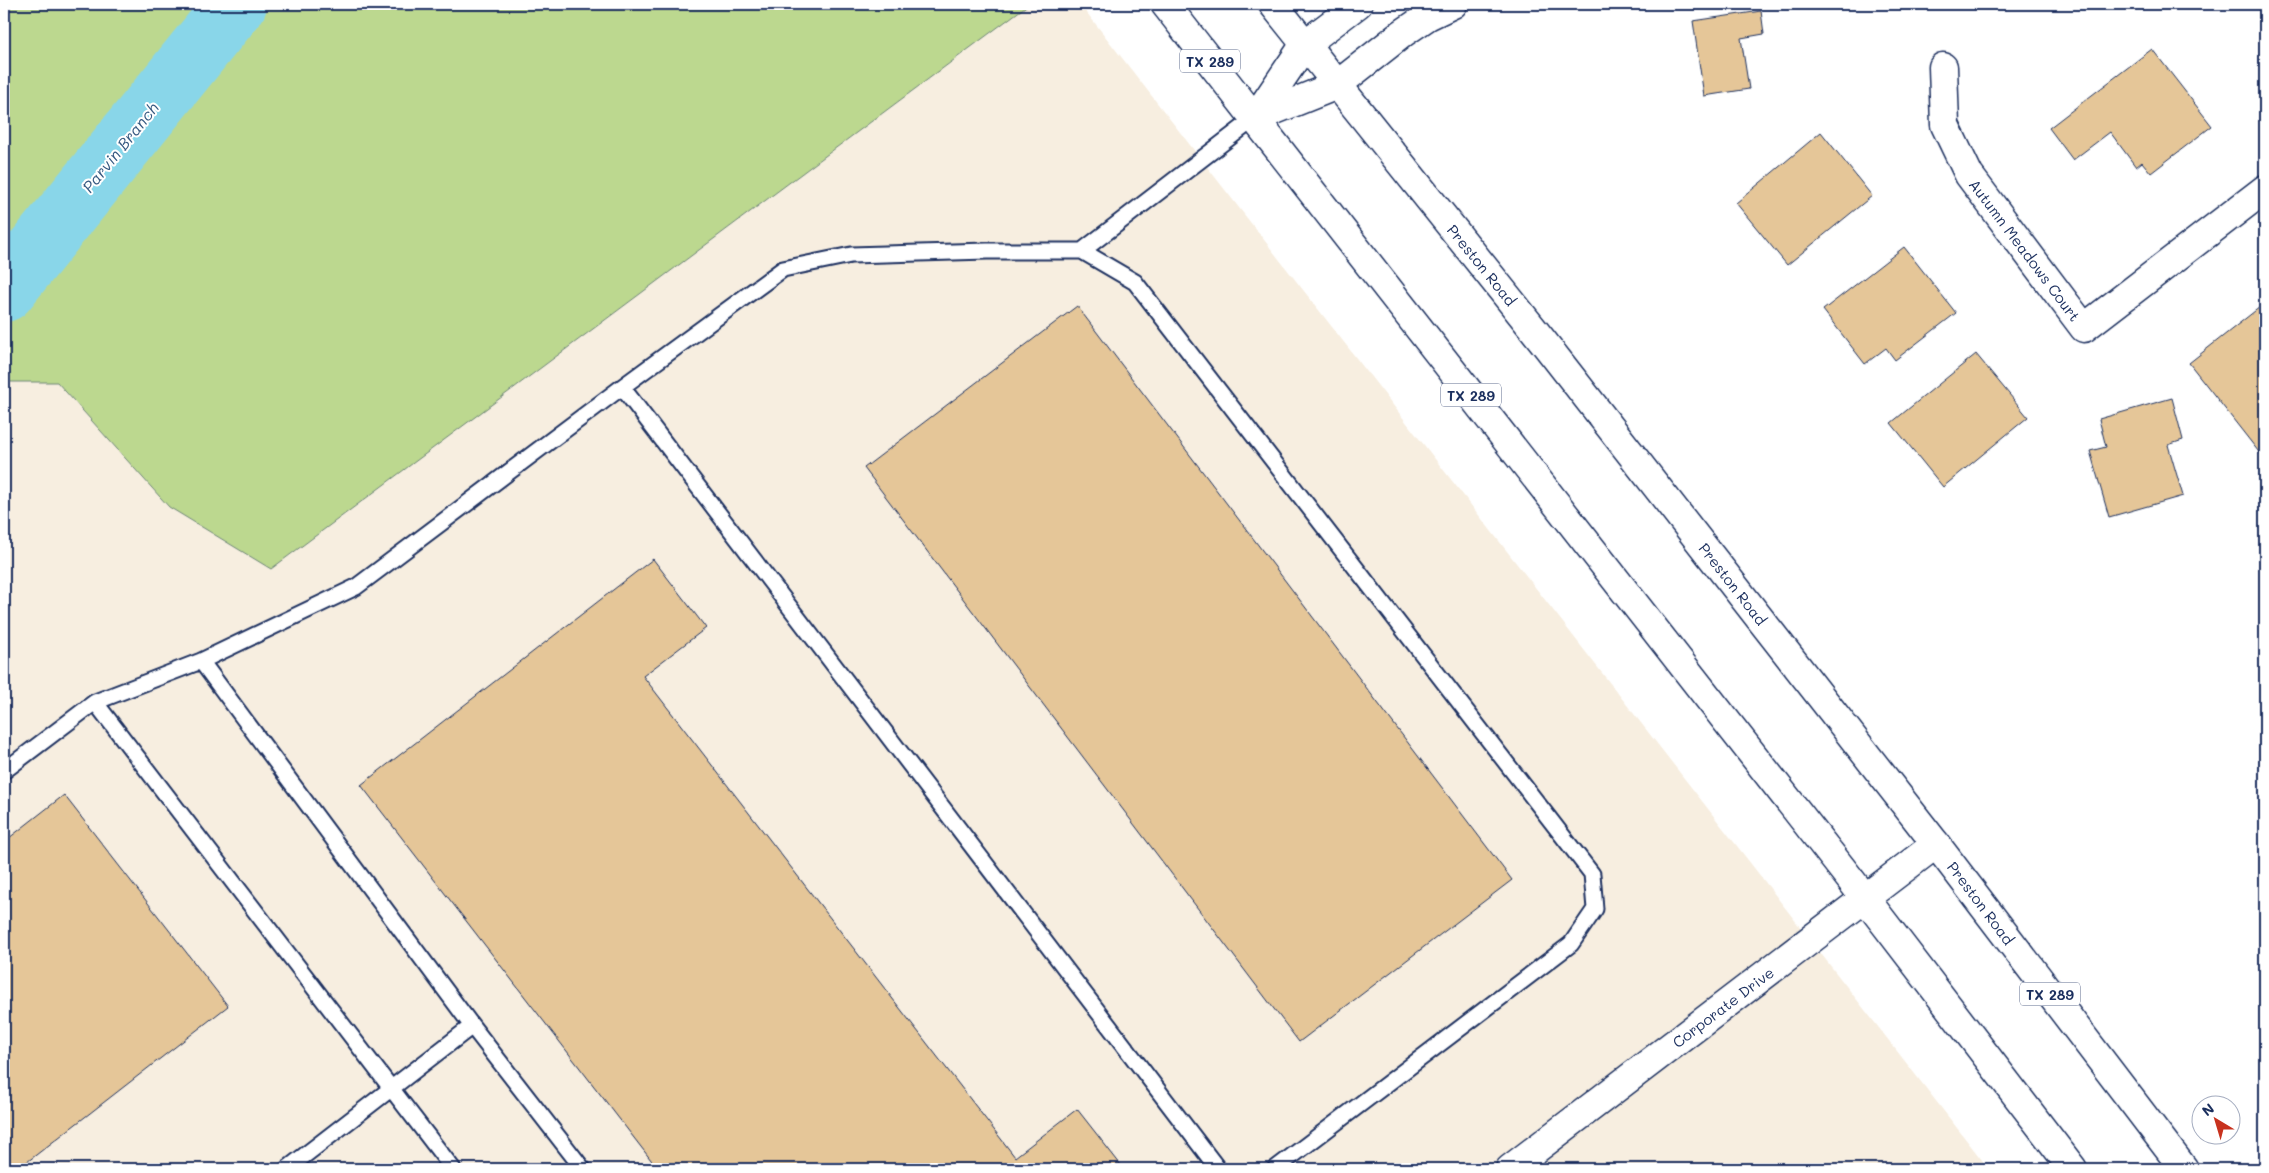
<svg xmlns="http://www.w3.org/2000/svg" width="2269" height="1173" font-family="Mali,sans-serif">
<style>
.built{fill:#f7eee0}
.green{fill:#bcd88f;stroke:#6c8476}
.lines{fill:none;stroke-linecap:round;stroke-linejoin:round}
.river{stroke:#89d6e9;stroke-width:62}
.building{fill:#e5c698;stroke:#1b2f5e}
.lane-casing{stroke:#1b2f5e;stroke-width:19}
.street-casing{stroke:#1b2f5e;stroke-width:31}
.primary-casing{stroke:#1b2f5e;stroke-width:31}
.lane{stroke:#fff;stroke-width:15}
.street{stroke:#fff;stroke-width:28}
.primary{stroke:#fff;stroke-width:28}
.labels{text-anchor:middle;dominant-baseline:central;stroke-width:4;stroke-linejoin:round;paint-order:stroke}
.shield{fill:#fff;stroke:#5f6d8e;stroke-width:1}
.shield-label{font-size:14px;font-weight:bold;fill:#1b2f5e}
.street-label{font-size:15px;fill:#1b2f5e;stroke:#fff}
.water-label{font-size:16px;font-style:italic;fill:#365981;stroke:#fff}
</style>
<rect width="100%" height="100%" fill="#fff"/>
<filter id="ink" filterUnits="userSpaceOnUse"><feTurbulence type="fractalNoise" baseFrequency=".02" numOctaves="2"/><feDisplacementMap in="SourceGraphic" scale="10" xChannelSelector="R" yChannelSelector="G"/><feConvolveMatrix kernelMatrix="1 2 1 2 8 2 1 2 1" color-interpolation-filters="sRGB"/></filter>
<g filter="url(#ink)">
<path class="built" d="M1029,4H1080L1989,1169H4V382H57L169,507L271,569Z"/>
<path class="green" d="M4,4H1029L271,569L169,507L57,382H4Z"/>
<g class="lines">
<path class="river" d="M4,291L236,4"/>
</g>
<path class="building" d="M1761,11L1764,34L1741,38L1749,89L1704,96L1693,21Z
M2152,49L2212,126L2151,173L2142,162L2136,167L2110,132L2073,160L2049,128Z
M1821,132L1872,196L1787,265L1736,203Z
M1904,247L1956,313L1895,360L1886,348L1865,364L1823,310Z
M1077,306L1512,880L1299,1042L864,468Z
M2260,307L2265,314V454L2262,456L2189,363Z
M1976,354L2028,417L1943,487L1891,423Z
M2172,398L2183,440L2168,445L2183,496L2109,517L2090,451L2106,447L2099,419Z
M653,559L706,628L643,676L1015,1157L1077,1109L1124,1169H658L361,785Z
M64,795L228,1006L18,1169H4V842Z"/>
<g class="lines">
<g class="lane-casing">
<path id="lane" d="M1082,251L1255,118
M622,387L1218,1169
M201,661L356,587L622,387L783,269L851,255L987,251H1082L1135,282L1592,874L1595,909L1571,944L1275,1169
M95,702L453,1169
M4,771L95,702L201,661L472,1026L583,1169
M287,1169L472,1026"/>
</g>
<g class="street-casing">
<path id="street" d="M1943,67L1945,125L1969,175L2084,328L2265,189
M1255,118L1337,85L1403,33L1428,16L1453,4
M1255,118L1305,44L1358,4
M1510,1169L1936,844"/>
</g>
<g class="primary-casing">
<path id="primary" d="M1165,4L1865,898L2073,1169
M1273,4L1542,340L1936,844L2184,1169"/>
</g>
<use href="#lane" class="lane"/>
<use href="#street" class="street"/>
<use href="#primary" class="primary"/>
</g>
</g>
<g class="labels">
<g class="shield">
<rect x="1180" y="49.5" width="60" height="23" rx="4"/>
<rect x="1441" y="383.5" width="60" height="23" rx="4"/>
<rect x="2020" y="982.5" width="60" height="23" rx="4"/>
</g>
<g class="shield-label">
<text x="1210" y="61">TX 289</text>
<text x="1471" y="395">TX 289</text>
<text x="2050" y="994">TX 289</text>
</g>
<g class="street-label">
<text transform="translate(2025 250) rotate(53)">Autumn Meadows Court</text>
<text transform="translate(1482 265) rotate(51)">Preston Road</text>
<text transform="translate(1733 584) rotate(52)">Preston Road</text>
<text transform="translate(1981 903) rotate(53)">Preston Road</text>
<text transform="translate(1723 1007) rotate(-37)">Corporate Drive</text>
</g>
<g class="water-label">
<text transform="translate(120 147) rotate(-51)">Parvin Branch</text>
</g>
</g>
<rect width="2269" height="1173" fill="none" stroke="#fff" stroke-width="20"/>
<rect x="10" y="10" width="2249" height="1153" fill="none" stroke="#1b2f5e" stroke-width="2" filter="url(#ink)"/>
<g transform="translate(2216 1120) rotate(322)"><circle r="24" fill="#ffffff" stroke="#a4acbf"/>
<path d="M0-4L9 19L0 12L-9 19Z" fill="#c8321e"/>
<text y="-8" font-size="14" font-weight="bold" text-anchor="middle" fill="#1b2f5e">N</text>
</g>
</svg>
